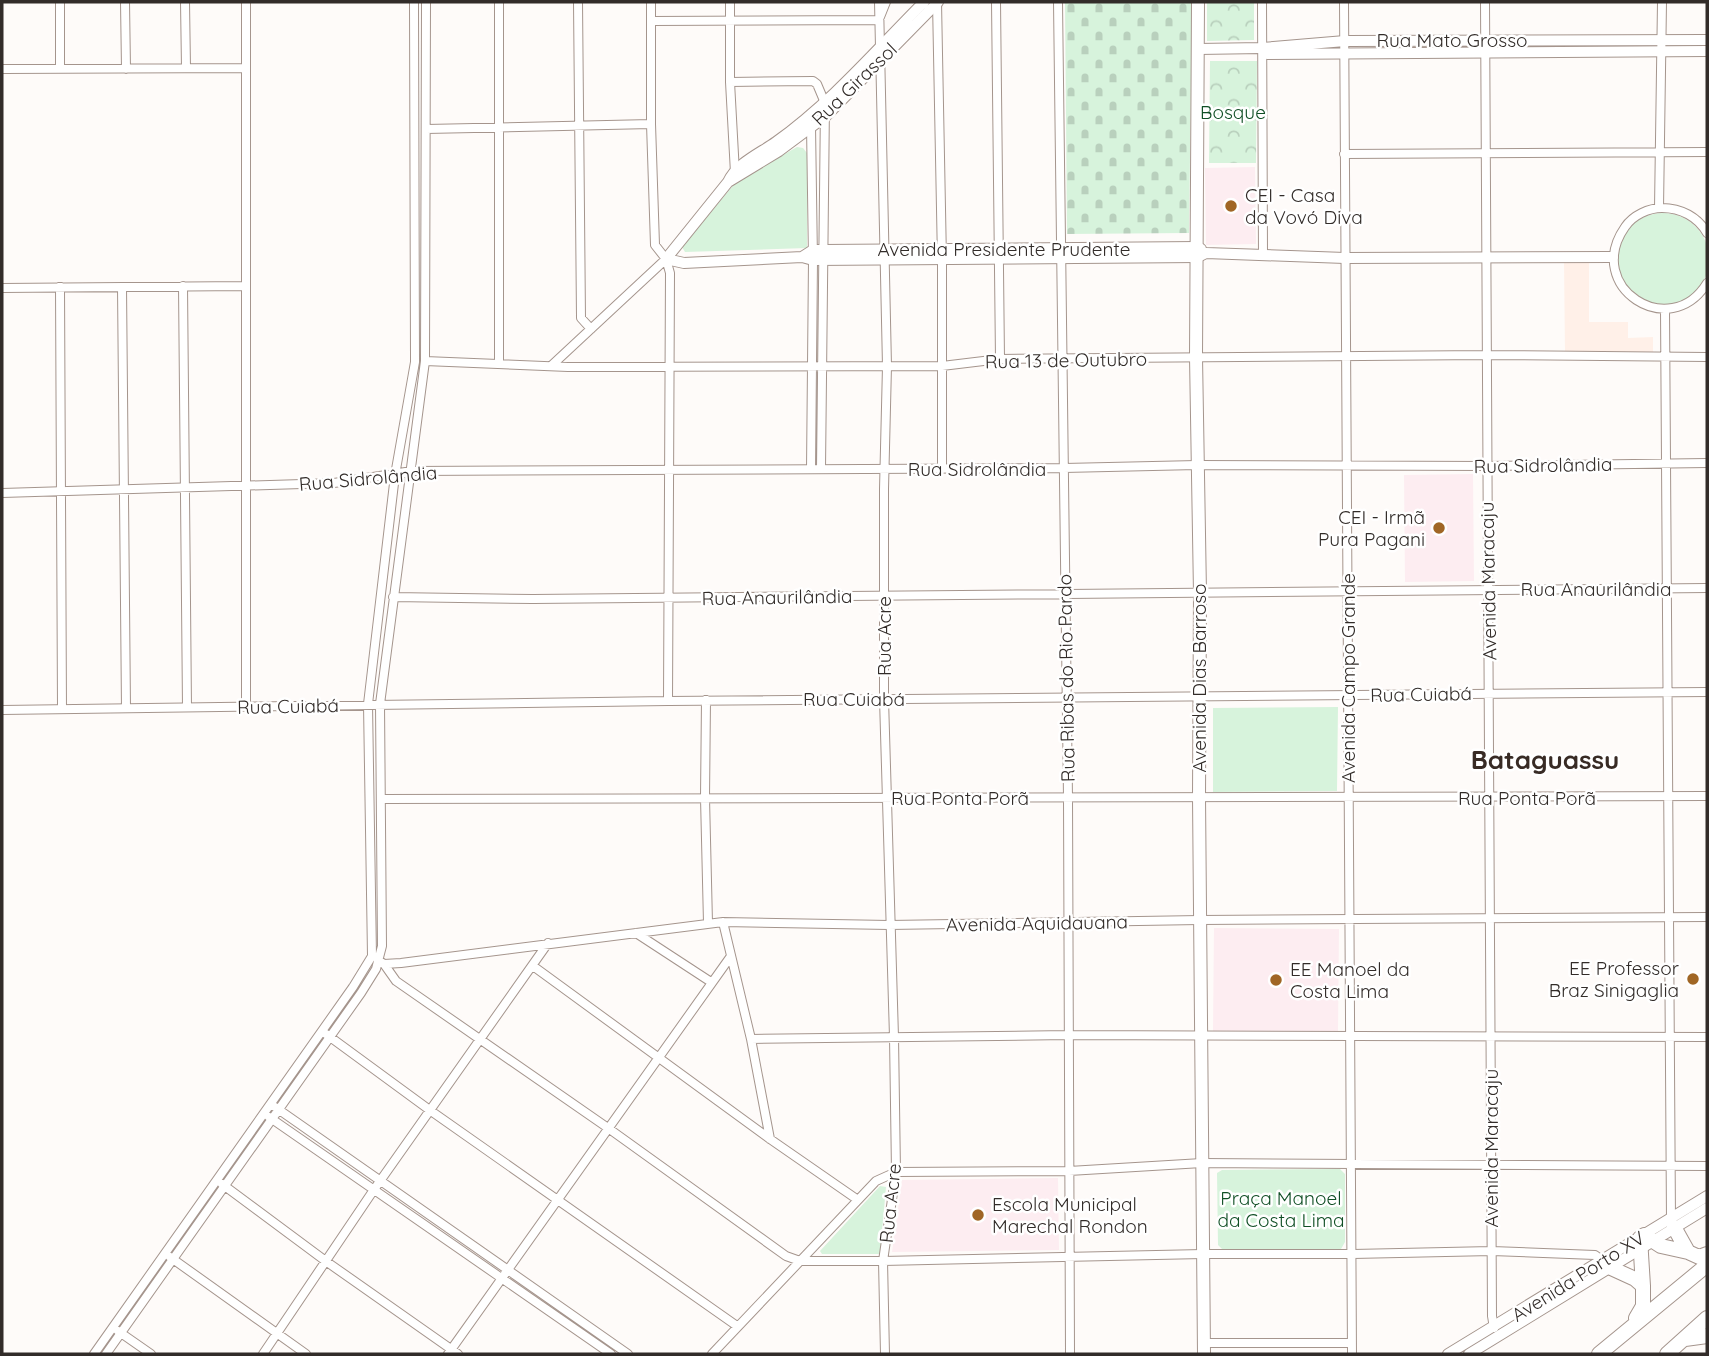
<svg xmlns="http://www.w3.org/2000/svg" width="1709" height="1356" font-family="Quicksand,sans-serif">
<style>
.built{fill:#fff0e8}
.education{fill:#fdedf1}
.forest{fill:url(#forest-crowns)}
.cemetery{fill:url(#cemetery-stones)}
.park{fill:#d7f3dc}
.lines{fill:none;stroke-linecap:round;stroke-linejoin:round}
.street-casing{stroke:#a5958d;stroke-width:10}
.secondary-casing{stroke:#a5958d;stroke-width:12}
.primary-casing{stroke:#a5958d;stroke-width:14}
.highway-casing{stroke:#a5958d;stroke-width:16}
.street{stroke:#fff;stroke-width:8}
.secondary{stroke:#fff;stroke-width:10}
.primary{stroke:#fff;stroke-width:12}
.highway{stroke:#fff;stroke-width:14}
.poi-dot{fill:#a06625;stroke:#fff;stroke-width:2.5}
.labels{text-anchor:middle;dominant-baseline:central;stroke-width:5;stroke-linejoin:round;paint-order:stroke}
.street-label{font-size:19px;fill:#322c29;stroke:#fff}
.park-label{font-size:19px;fill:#104f25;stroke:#fff}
.poi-label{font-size:19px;fill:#322c29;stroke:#fff;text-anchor:start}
.district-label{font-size:26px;font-weight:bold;fill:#382b25;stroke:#fff}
</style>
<defs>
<pattern id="forest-crowns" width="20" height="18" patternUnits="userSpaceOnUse" patternTransform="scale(1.75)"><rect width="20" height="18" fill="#d7f3dc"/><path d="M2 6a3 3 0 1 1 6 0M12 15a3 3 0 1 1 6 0" fill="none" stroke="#b9d0bd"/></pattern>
<pattern id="cemetery-stones" width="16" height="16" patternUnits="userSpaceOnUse" patternTransform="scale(1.75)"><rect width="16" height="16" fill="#d7f3dc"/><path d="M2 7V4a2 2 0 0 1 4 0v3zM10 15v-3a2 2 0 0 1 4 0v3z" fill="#b9d0bd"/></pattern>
</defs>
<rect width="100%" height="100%" fill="#fefbf9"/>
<path class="built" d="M1589,261V322H1628V338L1653,337V352L1565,353L1564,262Z"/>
<path class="education" d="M1255,167L1256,244L1206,245L1205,168Z
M1473,474L1474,581L1405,582L1404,475Z
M1214,928L1339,929L1338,1032L1213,1031Z
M1058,1178L1059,1250L892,1252L902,1180Z"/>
<path class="forest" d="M1207,2H1254V40L1207,41Z
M1210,61H1257L1256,163H1209Z"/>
<path class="cemetery" d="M1065,2H1192L1189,233L1067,234Z"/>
<path class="park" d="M797,147L803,148L807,153V248L685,252L682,247L736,182Z
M1617 259a46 46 0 1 1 92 0a46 46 0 1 1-92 0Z
M1338,707L1337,791L1213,792V708Z
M1340,1169L1345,1174V1242L1341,1249H1222L1218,1245L1217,1173L1222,1170Z
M880,1186L886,1187L880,1254H822L820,1251Z"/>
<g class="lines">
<g class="street-casing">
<path id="street" d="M125,2L126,69
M185,2L186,68
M246,2V707
M499,2V364
M578,2L581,318L591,329
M651,2V124L655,245L666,259L670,273L668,701
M730,2V82L735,173
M879,2L887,366L884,489V699L894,1037L896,1172L883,1261L885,1354
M937,2L942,260V469
M996,2L1000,359
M1058,2L1068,798L1070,1354
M1262,2L1263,256
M1344,2L1352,1354
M1485,2L1492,1316L1494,1328
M880,17L886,2
M651,21L878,20
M2,69L246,68
M60,69V2
M730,82L813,81L817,84L825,103L821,469
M811,126L813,260L811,469
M426,129L651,124
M1344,154L1707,152
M1659,208L1662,2
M1707,233C1698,217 1681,208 1662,208C1649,208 1633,215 1625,227C1583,287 1670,343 1707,283
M183,286L187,707
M60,287L62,709
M122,287L126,708
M2,288L246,286
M1665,310L1671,1220
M425,361L568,367L942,366L1000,359L1485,355L1707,357
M551,366L666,259
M2,493L334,483L412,471L1064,468L1197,465L1487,466L1707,463
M393,597L533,599L1707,588
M706,700L705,798L708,923
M2,710L668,701L1707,692
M381,799L1707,796
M723,922L751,1039L770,1139
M636,933L711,982
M378,960L384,964L401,963L723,922L889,925L1200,920L1707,917
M384,964L396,981L608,1128L786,1256L800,1261H883L1203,1254H1353L1492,1251L1595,1255L1606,1263
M533,966L770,1139L858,1200
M326,1034L431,1111L737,1326
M751,1039L1068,1035L1707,1037
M275,1107L628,1354
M269,1117L611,1354
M222,1184L327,1262L458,1354
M170,1257L306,1354
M118,1331L151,1354
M1204,1343H1352
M94,1354L353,987L372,956L368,704L395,475L415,362L414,2
M106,1354L361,993L376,969L382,946L380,704L425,361L426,2
M263,1354L373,1191L548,943
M448,1354L731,956
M712,1354L876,1181L896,1172L1069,1171L1202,1163L1707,1166"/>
</g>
<g class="secondary-casing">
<path id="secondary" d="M924,2C876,50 832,102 776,142C759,154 737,163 728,182L666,259L684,263L802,257L813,260L1198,257L1206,253L1345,258L1613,257
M1198,49L1262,48L1345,41L1707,40
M1267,54L1707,51
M728,182L779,151L826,116L938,2
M802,257L813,250H823L1198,247L1201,249
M1448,1354L1707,1196
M1469,1354L1707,1208"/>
</g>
<g class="primary-casing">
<path id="primary" d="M1198,2L1196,357L1200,593L1199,797L1204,1354"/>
</g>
<g class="highway-casing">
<path id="highway" d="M1674,1227L1688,1252L1699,1257L1707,1254
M1644,1235L1661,1246L1688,1252
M1640,1238L1643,1286
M1611,1268L1635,1279L1643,1286V1306L1636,1318
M1685,1339L1707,1336
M1599,1354L1707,1265
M1667,1354L1707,1318"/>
</g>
<use href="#street" class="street"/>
<use href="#secondary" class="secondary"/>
<use href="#primary" class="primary"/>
<use href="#highway" class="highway"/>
</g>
<g class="poi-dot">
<circle cx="1231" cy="206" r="7"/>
<circle cx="1439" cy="528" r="7"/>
<circle cx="1693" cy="979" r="7"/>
<circle cx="1276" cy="980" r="7"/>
<circle cx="978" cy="1215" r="7"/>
</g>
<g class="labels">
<g class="street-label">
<text x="1452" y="40">Rua Mato Grosso</text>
<text transform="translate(854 84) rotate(-44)">Rua Girassol</text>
<text x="1004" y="249">Avenida Presidente Prudente</text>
<text transform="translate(1066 360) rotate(-1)">Rua 13 de Outubro</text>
<text transform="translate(1543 465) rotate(-1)">Rua Sidrolândia</text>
<text x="977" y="469">Rua Sidrolândia</text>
<text transform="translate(368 478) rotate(-5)">Rua Sidrolândia</text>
<text transform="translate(1488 581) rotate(-91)">Avenida Maracaju</text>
<text x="1596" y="589">Rua Anaurilândia</text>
<text transform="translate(777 597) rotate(-1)">Rua Anaurilândia</text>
<text transform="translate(884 636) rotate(-90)">Rua Acre</text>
<text transform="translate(1066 678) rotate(-91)">Rua Ribas do Rio Pardo</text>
<text transform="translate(1199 678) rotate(-90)">Avenida Dias Barroso</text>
<text transform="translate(1348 678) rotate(-90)">Avenida Campo Grande</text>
<text transform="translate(1421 694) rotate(-1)">Rua Cuiabá</text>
<text x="854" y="699">Rua Cuiabá</text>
<text transform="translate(288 706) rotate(-1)">Rua Cuiabá</text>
<text x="960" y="798">Rua Ponta Porã</text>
<text x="1527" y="798">Rua Ponta Porã</text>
<text transform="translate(1037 923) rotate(-1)">Avenida Aquidauana</text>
<text transform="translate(1491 1148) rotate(-90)">Avenida Maracaju</text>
<text transform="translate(890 1203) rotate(-84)">Rua Acre</text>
<text transform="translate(1578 1276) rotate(-32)">Avenida Porto XV</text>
</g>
<g class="park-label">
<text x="1233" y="112">Bosque</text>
<text x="1281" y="1198">Praça Manoel<tspan x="1281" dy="22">da Costa Lima</tspan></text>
</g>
<g class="poi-label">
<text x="1245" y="195">CEI - Casa<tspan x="1245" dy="22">da Vovó Diva</tspan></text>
<text x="1425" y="517" text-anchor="end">CEI - Irmã<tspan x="1425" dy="22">Pura Pagani</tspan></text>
<text x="1679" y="968" text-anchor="end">EE Professor<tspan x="1679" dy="22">Braz Sinigaglia</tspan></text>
<text x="1290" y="969">EE Manoel da<tspan x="1290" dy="22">Costa Lima</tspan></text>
<text x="992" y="1204">Escola Municipal<tspan x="992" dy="22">Marechal Rondon</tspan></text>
</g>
<g class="district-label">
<text x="1545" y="759">Bataguassu</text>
</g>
</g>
<rect width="1709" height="1356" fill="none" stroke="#322c29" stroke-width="7"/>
</svg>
